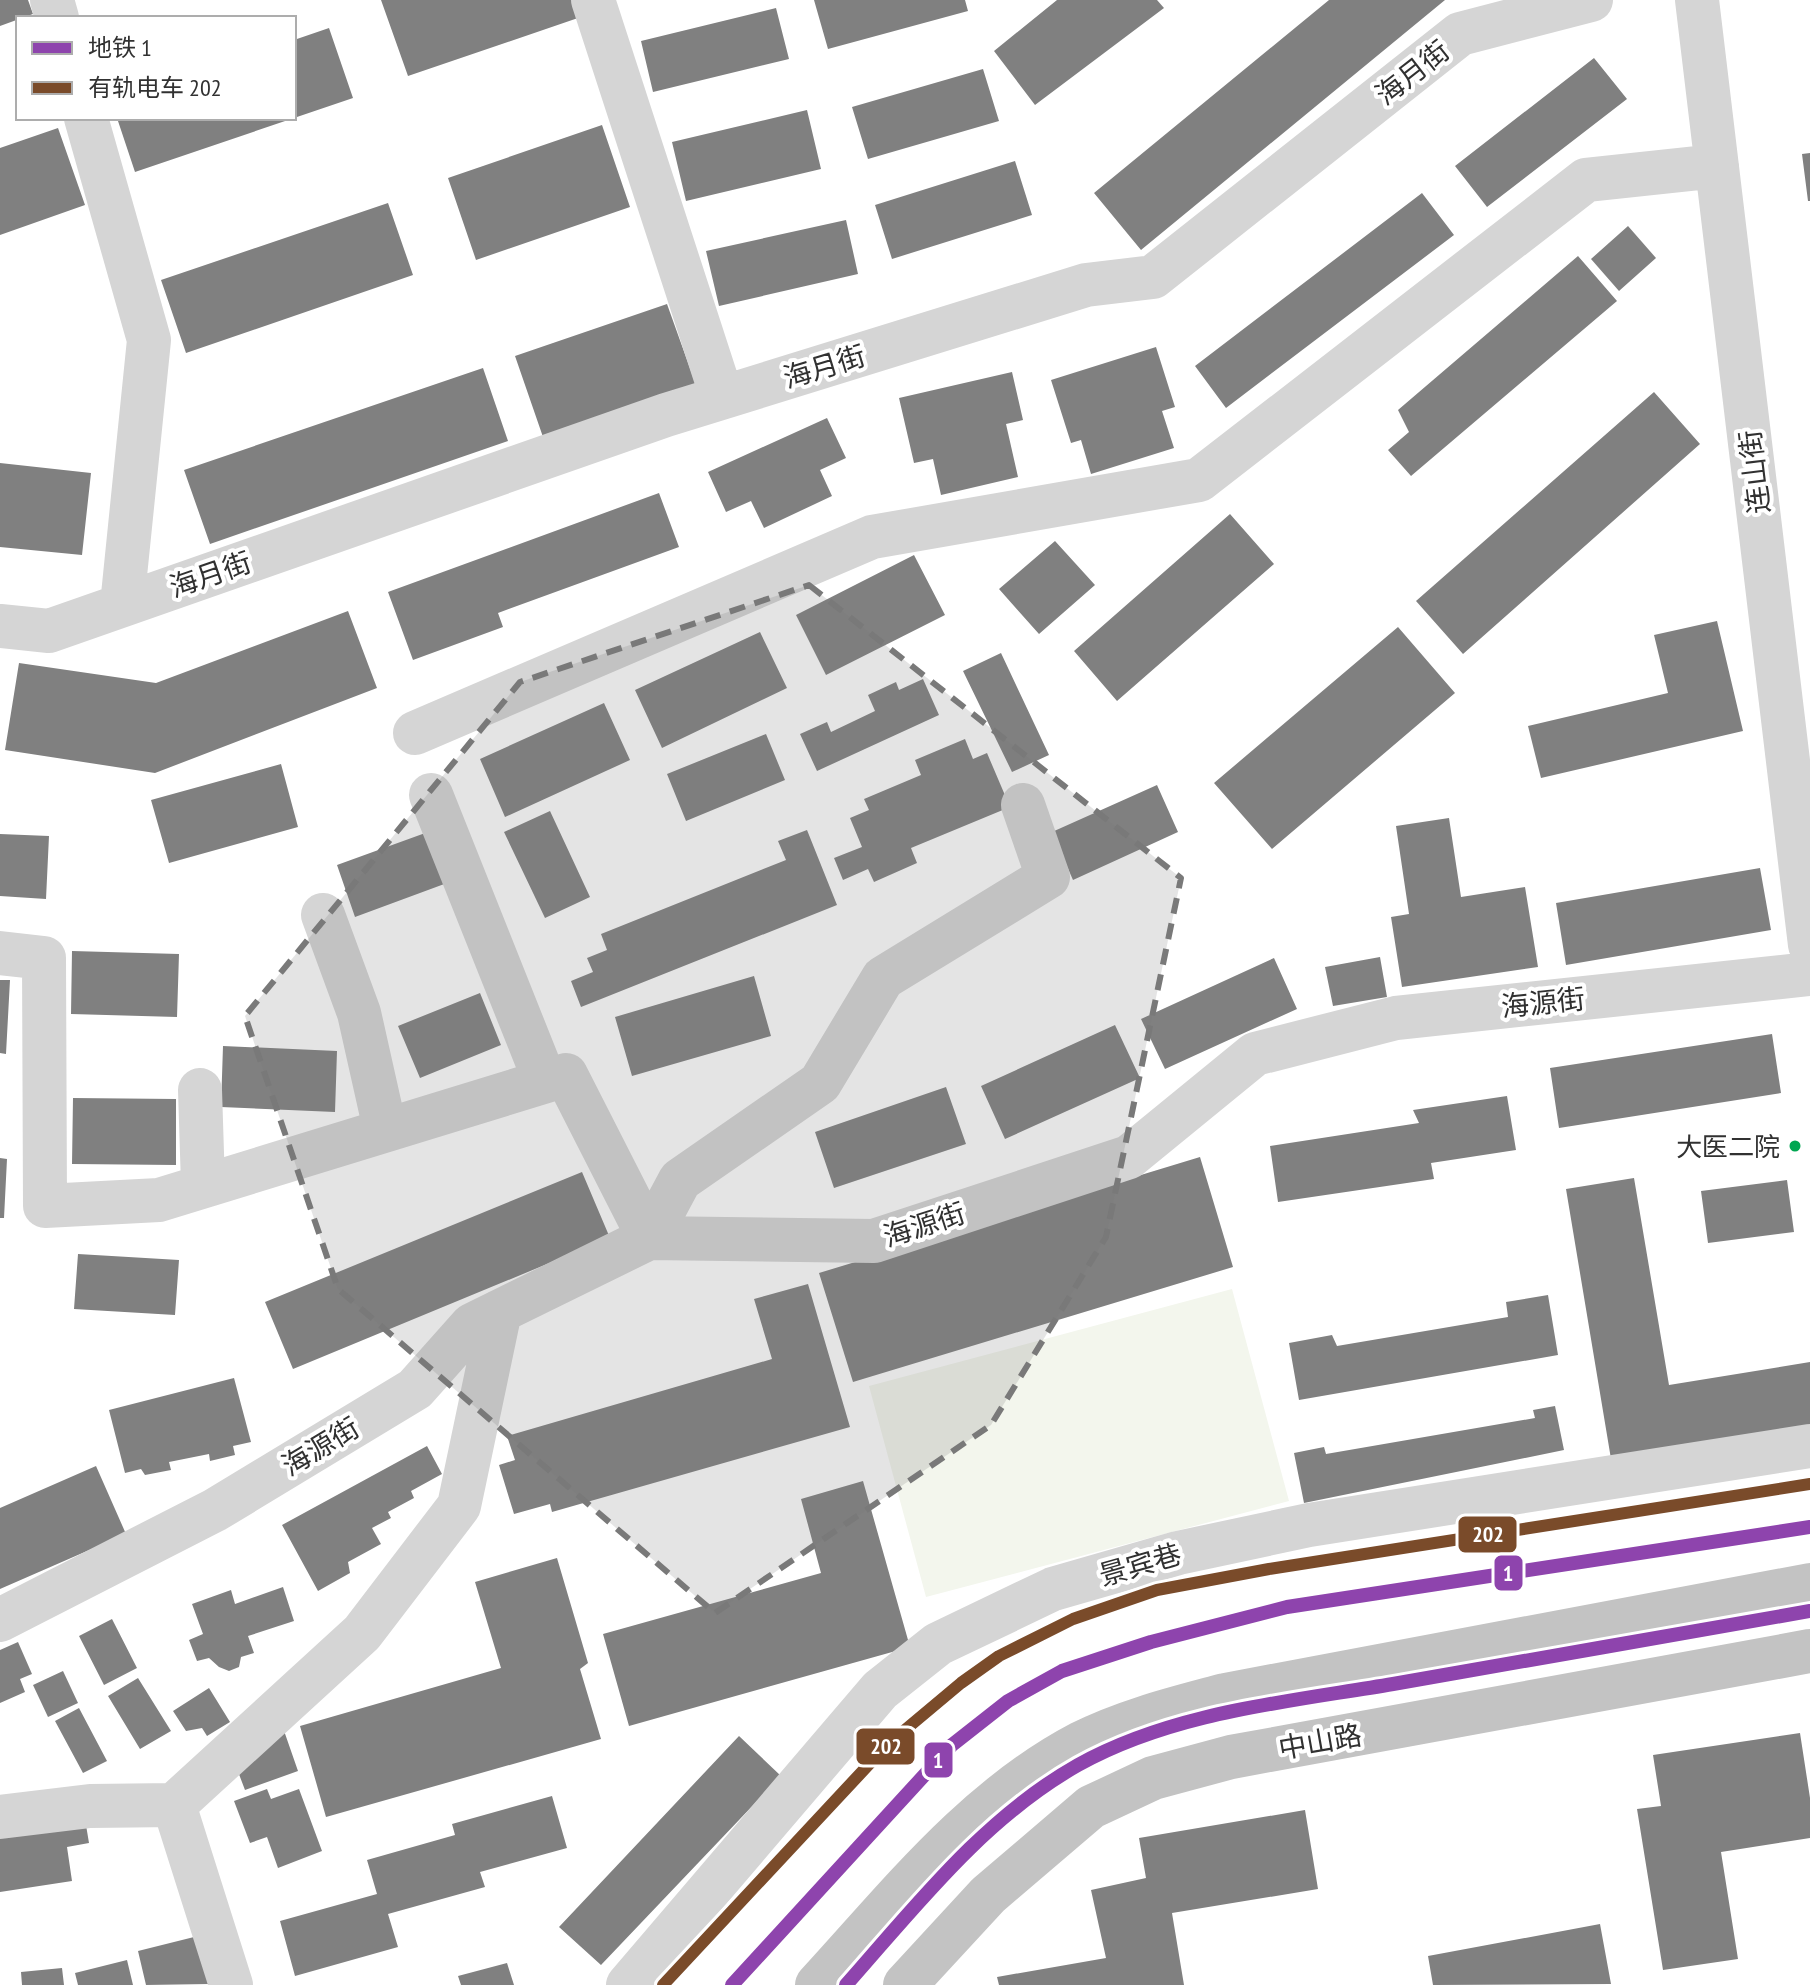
<svg xmlns="http://www.w3.org/2000/svg" width="1810" height="1985" font-family="'PT Sans Narrow','Noto Sans SC',sans-serif">
<style>
.green{fill:#f3f6ed}
.building{fill:#808080}
.lines{fill:none;stroke-linecap:round;stroke-linejoin:round}
.minor{stroke:#d5d5d5;stroke-width:44}
.highway{stroke:#c3c3c3;stroke-width:44}
.tram-1-casing{stroke:#fff;stroke-width:18}
.tram-1{stroke:#7a4b2a;stroke-width:12}
.metro-1-casing{stroke:#fff;stroke-width:20}
.metro-1{stroke:#8e44ad;stroke-width:14}
.marked{fill:#797979;fill-opacity:0.2;stroke:#797979;stroke-width:6;stroke-dasharray:16 10;stroke-linejoin:round}
.bus-dot{fill:#00a651;stroke:#fff;stroke-width:3}
.labels{text-anchor:middle;dominant-baseline:central;stroke-width:8;stroke-linejoin:round;paint-order:stroke}
.bus-label{font-size:26px;fill:#313131;stroke:#fff;text-anchor:end}
.street-label{font-size:28px;fill:#313131;stroke:#fff}
.line-badge{stroke:#fff;stroke-width:3}
.badge-label{font-size:22px;text-anchor:middle;font-weight:bold;fill:#fff}
</style>
<rect width="100%" height="100%" fill="#fff"/>
<path class="green" d="M1232,1289L1289,1501L926,1597L869,1386Z"/>
<path class="building" d="M0,0H28L33,14L0,26Z
M381,0H572L578,18L408,76Z
M814,0H965L968,11L828,49Z
M1057,0H1157L1164,8L1035,105L994,51Z
M1329,0H1445L1141,250L1094,193Z
M776,8L789,59L653,92L641,41Z
M329,28L353,98L294,118V40Z
M1594,58L1627,99L1487,207L1455,166Z
M983,69L999,121L868,159L852,107Z
M807,110L821,169L686,201L672,142Z
M117,118H291V119L135,172Z
M602,125L630,207L476,260L448,178Z
M58,128L85,205L0,235V148Z
M1810,153V201H1808L1802,154Z
M1015,161L1032,215L892,259L875,205Z
M1422,193L1454,235L1226,408L1195,366Z
M388,203L413,275L186,353L161,280Z
M846,220L858,274L719,306L706,251Z
M1628,226L1656,258L1619,291L1591,259Z
M1578,256L1617,301L1411,476L1388,450L1409,432L1398,410Z
M667,304L696,385L543,437L515,356Z
M1156,347L1175,407L1162,411L1174,448L1091,474L1081,440L1071,443L1051,380Z
M483,368L508,441L210,544L184,470Z
M1012,372L1023,420L1006,424L1018,477L941,495L933,459L914,463L899,398Z
M1654,392L1700,444L1463,654L1416,601Z
M827,418L846,458L820,470L832,496L764,528L751,501L726,512L708,472Z
M0,463L91,473L82,555L0,547Z
M659,493L679,547L498,613L503,627L413,660L388,592Z
M1230,514L1274,564L1117,701L1074,651Z
M1055,541L1095,585L1039,634L999,589Z
M914,555L945,615L826,675L796,615Z
M348,611L377,688L155,773L5,750L19,663L156,683Z
M1717,621L1743,731L1541,778L1528,726L1668,693L1654,635Z
M1398,627L1455,693L1272,849L1214,783Z
M760,632L787,688L662,748L635,690Z
M1001,653L1049,755L1012,772L963,671Z
M923,679L939,715L817,771L800,734L827,722L831,732L875,711L868,695L896,682L899,690Z
M604,703L630,760L505,817L480,759Z
M766,734L785,780L686,821L667,774Z
M965,739L973,759L987,753L1010,807L911,848L917,863L874,882L868,869L843,880L834,858L862,847L850,818L869,810L864,799L921,775L915,760Z
M281,764L298,827L169,863L151,800Z
M1157,785L1178,832L1073,880L1052,832Z
M550,811L590,897L545,918L504,832Z
M1449,818L1461,897L1525,887L1538,967L1402,987L1391,917L1409,914L1396,826Z
M807,830L837,905L581,1007L571,981L593,972L587,958L607,950L601,934L786,860L778,841Z
M428,832L447,883L355,917L337,865Z
M0,834L49,836L46,899L0,896Z
M1760,868L1771,930L1566,965L1556,903Z
M72,951L179,954L177,1017L71,1014Z
M1380,957L1387,997L1333,1006L1325,967Z
M1274,958L1297,1009L1165,1069L1141,1019Z
M754,976L771,1036L632,1076L615,1017Z
M0,980H10L6,1054L0,1053Z
M480,993L501,1045L420,1078L398,1026Z
M1115,1025L1140,1078L1005,1139L981,1086Z
M1772,1034L1781,1093L1559,1128L1550,1068Z
M223,1046L337,1051L335,1112L221,1107Z
M946,1087L966,1144L834,1188L815,1132Z
M1507,1096L1516,1150L1431,1163L1434,1179L1278,1202L1270,1146L1419,1123L1413,1110Z
M73,1098L176,1099V1165L72,1164Z
M1200,1157L1233,1267L853,1382L819,1273Z
M0,1158L7,1159L4,1218H0Z
M582,1172L610,1238L293,1369L265,1302Z
M1634,1178L1669,1385L1810,1362V1426L1611,1459L1566,1189Z
M1787,1180L1794,1232L1708,1243L1701,1191Z
M78,1254L179,1260L175,1315L74,1309Z
M808,1284L850,1427L552,1512L550,1504L514,1514L499,1465L515,1460L507,1436L772,1359L754,1299Z
M1548,1295L1558,1355L1299,1400L1289,1343L1332,1335L1337,1346L1508,1317L1506,1302Z
M234,1378L251,1442L233,1446L235,1455L210,1461L209,1454L169,1462L171,1470L145,1475L141,1469L125,1473L109,1410Z
M1555,1406L1564,1450L1304,1503L1294,1453L1324,1447L1326,1454L1535,1418L1533,1410Z
M427,1446L442,1474L411,1491L414,1498L388,1512L391,1518L372,1528L381,1544L348,1562L350,1573L318,1591L282,1525Z
M96,1466L126,1534L0,1589V1508Z
M863,1481L910,1647L629,1726L603,1634L821,1573L801,1499Z
M557,1558L588,1663L580,1669L601,1739L326,1817L300,1726L501,1668L475,1582Z
M283,1587L294,1621L248,1636L254,1653L241,1657L239,1667L229,1671L219,1667L209,1658L197,1661L189,1640L203,1634L192,1604L231,1590L235,1604Z
M112,1619L137,1668L104,1685L79,1636Z
M18,1642L32,1674L20,1679L25,1692L0,1703V1650Z
M63,1671L78,1703L48,1717L33,1685Z
M138,1678L171,1731L140,1749L108,1696Z
M209,1688L230,1722L207,1736L202,1728L186,1731L173,1711Z
M79,1708L107,1761L83,1773L55,1721Z
M282,1725L298,1771L245,1790L237,1769Z
M1800,1733L1810,1798V1838L1721,1852L1738,1959L1663,1970L1637,1809L1661,1806L1653,1755Z
M739,1736L781,1776L601,1965L559,1927Z
M267,1789L271,1799L299,1789L322,1851L278,1868L267,1837L250,1843L234,1801Z
M552,1796L567,1848L480,1872L485,1887L388,1914L398,1947L295,1976L280,1921L377,1894L367,1860L455,1835L452,1824Z
M1305,1810L1318,1889L1172,1913L1184,1985H999L997,1977L1106,1958L1091,1890L1146,1878L1139,1838Z
M85,1819L89,1843L67,1847L72,1881L0,1892V1832Z
M1600,1924L1611,1984L1433,1985L1428,1956Z
M198,1936L210,1984L146,1985L138,1951Z
M127,1960L133,1985H78L75,1973Z
M507,1963L514,1985H461L458,1976Z
M62,1968L64,1985H22L21,1972Z"/>
<g class="lines">
<path class="minor" d="M52,0L57,18
M593,0L722,397
M1697,0L1810,945
M86,118L149,340L122,605
M0,626L49,631L666,415L1086,285L1153,277L1460,34L1591,0
M415,733L872,537L1199,480L1586,180L1717,166
M431,795L545,1081
M323,915L359,1013L385,1129
M0,953L44,958L45,1206L159,1200L566,1075L649,1238
M200,1090L203,1185
M649,1238L680,1180L820,1083L883,978L1048,877L1023,805
M0,1620L215,1510L415,1389L472,1325L649,1238L874,1241L1129,1157L1255,1054L1396,1018L1810,974
M174,1805L362,1633L459,1506L500,1311
M0,1817L90,1806L174,1805L231,1985
M628,1985L880,1690L938,1644L1053,1589L1178,1553L1309,1525L1810,1446"/>
<path class="highway" d="M817,1985C898,1897 974,1799 1081,1743C1127,1720 1177,1708 1225,1695L1810,1585
M905,1985L988,1895L1091,1807L1153,1778L1231,1757L1810,1651"/>
<g class="tram-1-casing">
<path id="tram-1" d="M663,1985L887,1745L961,1683L999,1656L1073,1619L1157,1590L1269,1569L1810,1484"/>
</g>
<use href="#tram-1" class="tram-1"/>
<g class="metro-1-casing">
<path id="metro-1" d="M732,1985L952,1745L1008,1701L1062,1671L1151,1642L1287,1607L1810,1527
M846,1985C916,1906 984,1818 1078,1765C1173,1712 1287,1702 1393,1684C1532,1660 1671,1635 1810,1611"/>
</g>
<use href="#metro-1" class="metro-1"/>
</g>
<path class="marked" d="M809,585L1181,878L1106,1237L991,1425L715,1613L338,1289L245,1016L520,682Z"/>
<circle class="bus-dot" cx="1795" cy="1146" r="7"/>
<g class="labels">
<g class="bus-label">
<text x="1780" y="1146">大医二院</text>
</g>
<g class="street-label">
<text transform="translate(1412 72) rotate(-38)">海月街</text>
<text transform="translate(824 366) rotate(-17)">海月街</text>
<text transform="translate(1754 472) rotate(-97)">连山街</text>
<text transform="translate(210 574) rotate(-19)">海月街</text>
<text transform="translate(1543 1002) rotate(-6)">海源街</text>
<text transform="translate(924 1224) rotate(-18)">海源街</text>
<text transform="translate(320 1446) rotate(-31)">海源街</text>
<text transform="translate(1140 1564) rotate(-16)">景宾巷</text>
<text transform="translate(1320 1741) rotate(-10)">中山路</text>
</g>
</g>
<g class="line-badge">
<rect x="1457" y="1515" width="61" height="39" rx="8" fill="#7a4b2a"/>
<rect x="1493" y="1554" width="31" height="38" rx="8" fill="#8e44ad"/>
<rect x="855" y="1727" width="61" height="39" rx="8" fill="#7a4b2a"/>
<rect x="923" y="1741" width="31" height="38" rx="8" fill="#8e44ad"/>
</g>
<g class="badge-label">
<text x="1488" y="1542">202</text>
<text x="1508" y="1581">1</text>
<text x="886" y="1754">202</text>
<text x="938" y="1768">1</text>
</g>
<rect x="16" y="16" width="280" height="104" fill="#ffffff" stroke="#adadad" stroke-width="2"/>
<rect x="32" y="42" width="40" height="12" fill="#8e44ad" stroke="#adadad" stroke-width="2"/>
<text x="88" y="56" font-size="24" fill="#313131">地铁 1</text>
<rect x="32" y="82" width="40" height="12" fill="#7a4b2a" stroke="#adadad" stroke-width="2"/>
<text x="88" y="96" font-size="24" fill="#313131">有轨电车 202</text>
</svg>
